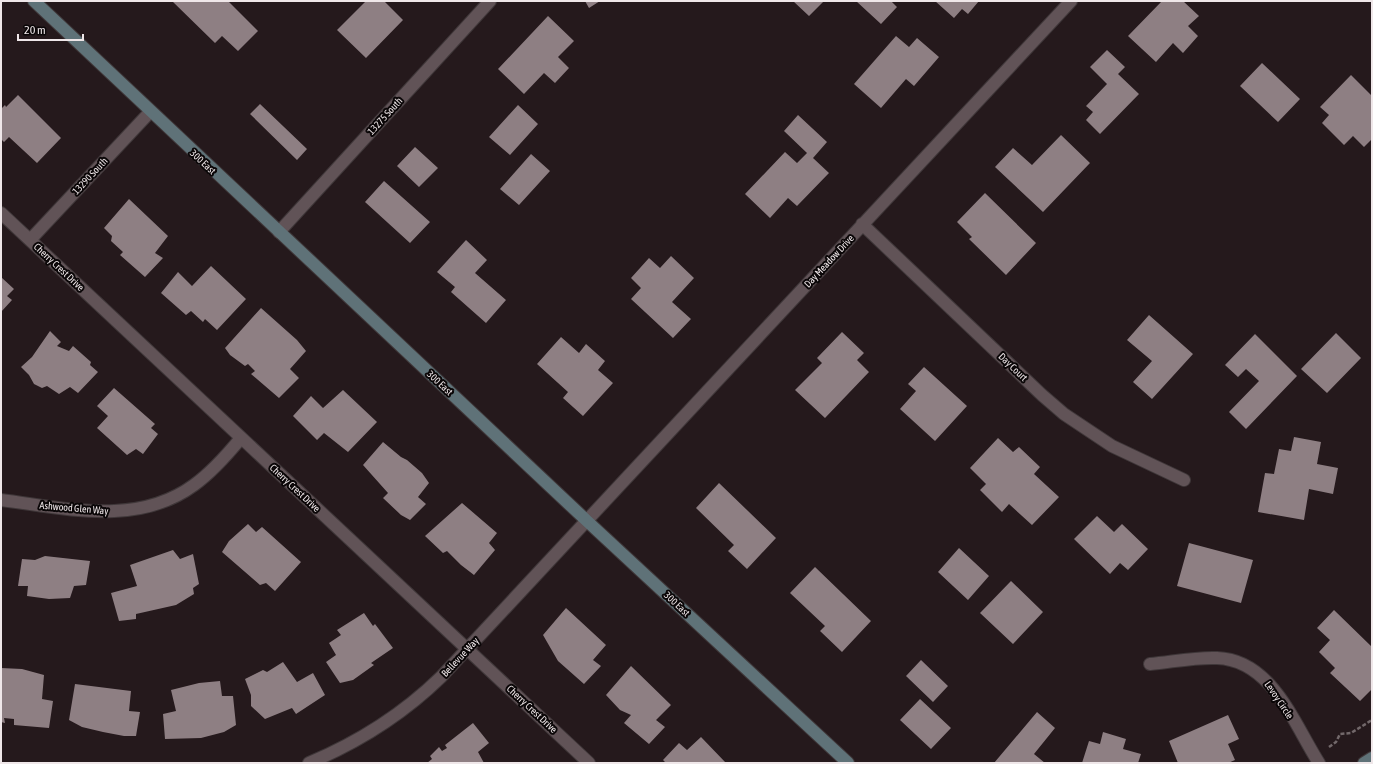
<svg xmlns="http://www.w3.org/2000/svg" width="1373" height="764" font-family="'Asap Condensed',sans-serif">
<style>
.building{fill:#8e7f83}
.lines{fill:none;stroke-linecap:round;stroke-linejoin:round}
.street-casing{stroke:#3f3739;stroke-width:14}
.secondary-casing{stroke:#3f3739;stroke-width:14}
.path{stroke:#72686a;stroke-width:2.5;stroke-dasharray:4 2;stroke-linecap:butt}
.street{stroke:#615357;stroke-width:12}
.secondary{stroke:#5f7278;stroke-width:12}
.labels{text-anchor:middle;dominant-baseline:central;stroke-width:4;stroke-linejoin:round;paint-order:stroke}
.street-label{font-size:10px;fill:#efe7e9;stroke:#0a0607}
</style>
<rect width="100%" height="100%" fill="#25191c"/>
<path class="building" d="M172,1H228L258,31L238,51L222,36L215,43Z
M366,1H384L403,20L366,58L337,30Z
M585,1H600L589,8Z
M793,1H824L809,16Z
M856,1H891L897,7L881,24Z
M935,1H979L968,14L962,9L954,18Z
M1162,1H1183L1199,16L1188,26L1198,36L1183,53L1173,43L1156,62L1128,36Z
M548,16L574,41L558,57L569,68L555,83L544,73L524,94L498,69Z
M896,36L909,47L917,38L939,57L914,86L906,79L881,108L854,84Z
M1107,50L1125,67L1118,74L1139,94L1100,134L1086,120L1093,112L1086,106L1107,84L1090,67Z
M1262,63L1300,99L1278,122L1240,86Z
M1351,75L1372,96V139L1364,147L1353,136L1344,145L1322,123L1329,115L1320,107Z
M18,95L61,138L37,163L9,137L4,142L1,139V109L5,105L6,107Z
M260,104L307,149L297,160L250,114Z
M518,105L538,124L510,155L489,137Z
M798,115L827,142L813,158L829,173L797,206L788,198L770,218L745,194L785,152L797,163L807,153L784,131Z
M1061,135L1090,163L1043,212L995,167L1013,148L1032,165Z
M415,147L438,168L419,187L397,166Z
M531,154L550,171L519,205L500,189Z
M384,181L430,222L410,243L365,202Z
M985,193L1036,243L1006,275L969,239L972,237L957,222Z
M129,199L168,236L155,253L163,258L145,277L120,255L123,252L111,241L112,236L104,228Z
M466,240L487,260L475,273L506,300L486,323L451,292L455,287L437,272Z
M671,256L694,278L672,302L691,319L673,338L631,299L641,288L631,278L649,258L660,268Z
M211,266L246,299L217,330L205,319L203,322L191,311L186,315L161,293L178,272L192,286Z
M1,277L14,289L7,296L12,300L1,312Z
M261,308L297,340L306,351L290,369L299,378L279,398L251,374L255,371L248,364L245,366L230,355L225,348Z
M1149,315L1193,354L1152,399L1133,382L1152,361L1127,340Z
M50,331L61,342L57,346L69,351L73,346L91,362L90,365L98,372L78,393L70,387L59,394L47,386L42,388L34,384L29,375L21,367L32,357Z
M842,332L864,353L857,360L869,372L825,418L795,390L822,363L817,358Z
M1336,333L1361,358L1327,393L1301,369Z
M1255,334L1297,376L1246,429L1229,412L1259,381L1246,369L1238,377L1225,365Z
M561,337L579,353L586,344L605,361L598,370L613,383L583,416L563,398L568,392L537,364Z
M924,367L967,406L935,441L900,409L916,391L908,384Z
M114,388L155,424L151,428L158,434L143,454L136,449L127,455L97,428L108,416L97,406Z
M343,390L377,422L348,452L324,433L317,440L293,416L311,396L323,408Z
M1294,437L1321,442L1317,464L1338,468L1333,494L1309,489L1304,520L1258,512L1265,473L1274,474L1279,449L1291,451Z
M998,438L1013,452L1019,447L1040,467L1034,474L1059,497L1032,525L1009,504L1002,512L980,490L986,484L970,468Z
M383,442L401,457L407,460L422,473L429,483L418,497L426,504L410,520L401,515L383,498L388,493L363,465Z
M719,483L776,538L747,569L728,551L734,545L696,508Z
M462,503L497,533L489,543L495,550L474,575L461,565L447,551L443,553L425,536Z
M1097,516L1114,532L1122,524L1148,549L1128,570L1120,563L1110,574L1074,539Z
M248,524L256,532L262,527L301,562L275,591L266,583L260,585L222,552L229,541Z
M1189,543L1253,560L1241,603L1177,586Z
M959,548L989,576L968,600L938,572Z
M173,550L180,559L193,554L199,584L193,588L194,594L176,605L136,614V619L119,621L111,593L137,586L130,565Z
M45,556L90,561L86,585L74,586L70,598L49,599L27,596L28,586H18L22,559L35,560Z
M815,567L871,621L842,652L820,631L825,626L790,593Z
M1011,581L1043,612L1013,644L980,613Z
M566,608L606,645L593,660L601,666L584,684L558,661L543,635Z
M1334,610L1372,647V689L1360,701L1330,673L1335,668L1319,652L1330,640L1317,628Z
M364,613L373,626L375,624L393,648L371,663L374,665L353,680L340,683L326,662L336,655L329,643L341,635L337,630Z
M921,660L948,686L933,702L906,676Z
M283,662L297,682L313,673L325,695L296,714L292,708L265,719L251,706V695L245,679L263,670L267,672Z
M631,666L671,705L656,720L665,727L649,744L624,723L631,715L620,710L606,695Z
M1,668L22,669L44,675L42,699L53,701L49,728L14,725V719L4,718L5,723L1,722Z
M220,681L222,696H233L236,725L224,732L201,738L165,739L163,714L176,711L171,690L199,683Z
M75,684L131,691L129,711L140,712L136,736H124L103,732L82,727L69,720Z
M920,699L951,728L931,749L900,720Z
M1037,712L1055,728L1034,754L1045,763H994Z
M1228,715L1239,739L1228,744L1235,760L1228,763H1178L1169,741Z
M473,723L489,743L478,752L484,763H427L432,759L430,756L439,747L442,751L447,748L445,745Z
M1103,732L1126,739L1123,749L1141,754L1138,763H1082L1089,741L1100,744Z
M701,737L726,763H666L663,760L679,743L687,750Z"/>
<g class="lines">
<g class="street-casing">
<path id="street" d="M1,213L589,763
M862,224L1042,395L1064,414L1112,446L1184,480
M279,232L490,1
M30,240L150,112
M1,500C65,508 137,527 194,485C212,472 227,455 241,438
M1150,664C1172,662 1195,657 1217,658C1272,660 1294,724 1319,763
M309,763C359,742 402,715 441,677L1071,1"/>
</g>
<g class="secondary-casing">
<path id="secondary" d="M34,1L587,521L848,763
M1364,763L1372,758"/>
</g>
<path class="path" d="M1329,747L1336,742L1340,734L1351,733L1372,720"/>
<use href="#street" class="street"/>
<use href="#secondary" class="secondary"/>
</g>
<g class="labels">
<g class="street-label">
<text transform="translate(385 116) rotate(-48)">13275 South</text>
<text transform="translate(203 162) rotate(43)">300 East</text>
<text transform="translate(90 176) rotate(-47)">13290 South</text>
<text transform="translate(829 261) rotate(-47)">Day Meadow Drive</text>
<text transform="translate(59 267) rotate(43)">Cherry Crest Drive</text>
<text transform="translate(1013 367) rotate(44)">Day Court</text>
<text transform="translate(440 383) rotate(43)">300 East</text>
<text transform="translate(295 488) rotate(43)">Cherry Crest Drive</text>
<text transform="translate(74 508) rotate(5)">Ashwood Glen Way</text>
<text transform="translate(677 604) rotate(43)">300 East</text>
<text transform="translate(460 657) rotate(-47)">Bellevue Way</text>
<text transform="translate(1279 700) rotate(56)">Levoy Circle</text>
<text transform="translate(532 709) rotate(43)">Cherry Crest Drive</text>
</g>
</g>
<rect width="1373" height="764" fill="none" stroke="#efe7e9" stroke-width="4"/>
<path d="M18 34v6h65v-6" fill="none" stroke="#efe7e9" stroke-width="2"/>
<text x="24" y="34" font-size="12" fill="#efe7e9" stroke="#0a0607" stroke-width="3" paint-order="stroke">20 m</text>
</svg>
